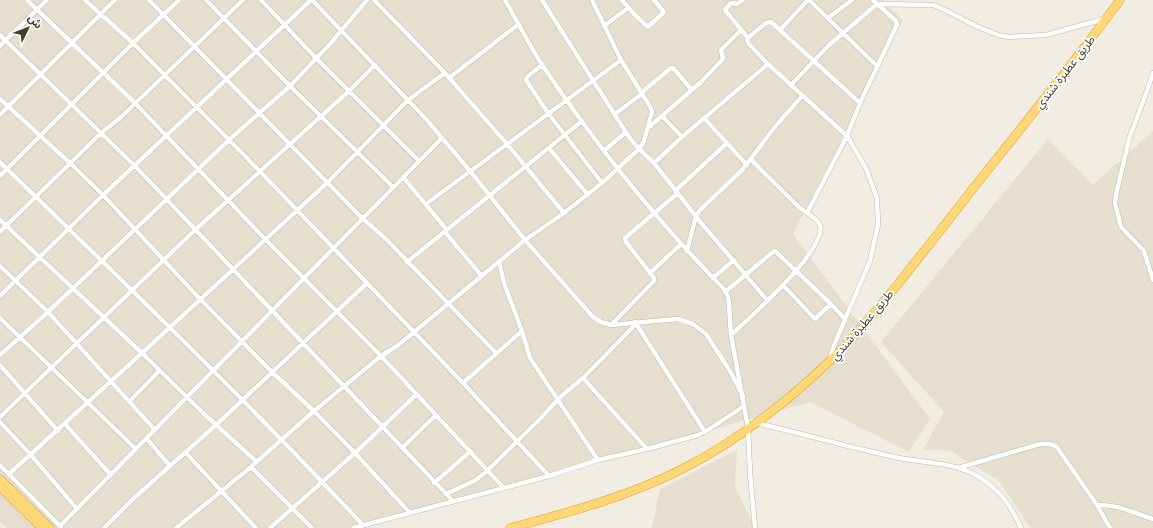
<svg xmlns="http://www.w3.org/2000/svg" width="1153" height="528" font-family="'Space Grotesk','Noto Sans Arabic',sans-serif">
<style>
.residential{fill:#e6dfd0}
.lines{fill:none;stroke-linecap:round;stroke-linejoin:round}
.minor-casing{stroke:#c0b8a8;stroke-width:5.5}
.trunk-casing{stroke:#e0a22e;stroke-width:9}
.minor{stroke:#fff;stroke-width:4.5}
.trunk{stroke:#ffd777;stroke-width:8}
.labels{text-anchor:middle;dominant-baseline:central;stroke-width:3.5;stroke-linejoin:round;paint-order:stroke}
.street-label{font-size:12px;fill:#433d33;stroke:#fff}
</style>
<rect width="100%" height="100%" fill="#f2ede2"/>
<path class="residential" d="M0,0H882L903,20L793,234L930,419L909,452L810,402L452,503L348,528H7L0,521Z
M1153,131V528H1031L998,480L949,450H923L944,412L881,342L1048,139L1093,185Z
M737,450L735,486L755,528H652L660,489Z"/>
<g class="lines">
<g class="minor-casing">
<path id="minor" d="M27,0L135,103L265,239L381,356L503,487
M85,0L133,43L245,156L463,383L549,476
M149,0L362,218L386,239L496,353
M206,0L290,86L393,187
M261,0L316,58L419,161
M312,0L426,119L471,172L525,240L593,317L601,322L611,325L678,319L693,324L706,334L730,371L743,396
M505,0C518,22 529,45 543,66C596,145 657,221 723,288L728,296L729,305L731,335L748,428L750,473L755,528
M542,0L629,137L639,149L654,163L702,224L768,301
M622,0L634,14L648,27L664,12L654,0
M743,0L737,4L731,3L725,10L748,38
M809,0L877,66
M828,18L852,0
M604,26L628,8
M780,30L808,0
M0,35L135,166L453,501
M0,46L47,0
M542,65L528,76L526,80L548,113L602,183
M445,73L507,144L564,213
M1153,73L1148,88L1129,139L1116,195L1115,203L1121,227L1144,251L1153,280
M449,78L519,24
M791,85L828,46L877,4L933,5L941,8L976,26L998,35L1008,37L1046,35L1104,19
M642,92L671,68H673L692,90
M0,99L71,164L103,195L200,299L272,372L314,411L355,453L410,513
M615,114L643,93
M0,115L115,0
M662,116L682,137
M704,118L747,165
M648,128L701,82L723,59L721,50L741,30
M549,148L588,195
M605,150L626,132
M0,162C123,281 246,400 363,525
M654,163L682,137L768,64
M0,176L133,43L179,0
M403,177L447,230
M675,191L727,143
M426,204L621,60
M807,213L847,136L860,103L897,25L896,21L873,0
M0,220L142,353L202,412L257,462
M0,232L101,133L120,118L243,0
M445,232L481,275
M687,251L696,216L700,210L743,169L774,128L802,96
M499,261L504,283L522,331
M407,262L582,121
M0,266L48,312L155,430
M650,273L681,244
M713,278L734,260
M783,285L815,319L831,304
M725,292L773,252L775,251L831,304L845,319
M0,296L103,195L311,0
M0,318L136,449
M635,322L705,432
M611,325L654,281V278L626,242L625,238L678,193
M731,335C747,320 833,245 819,223C815,217 806,213 800,208C783,192 767,175 750,159
M0,355L48,312L229,140L290,86L330,44L367,0
M830,360L832,351L837,338L870,261L878,225L877,198L866,168L847,136L768,64L749,44L747,40L748,38L766,23L771,22L860,103
M0,365L58,431
M583,378L647,449
M463,383L522,331L530,358L598,460
M129,402L159,371
M0,417L195,230L349,91L375,65
M0,422L31,455L77,509
M756,423C804,434 851,448 899,458C926,463 954,462 979,477C1000,490 1011,506 1021,528
M65,424L110,474
M147,439L170,466
M402,448L436,415
M185,452L256,528
M0,465L61,527
M251,467L312,528
M958,468L1040,444H1049L1056,446L1097,505L1110,528
M9,474L142,353L328,182L408,100L445,73L374,0
M434,483L471,451
M446,494L476,480L487,471L541,418L558,399L583,378L636,324
M1097,505C1117,504 1134,513 1153,519
M60,526L442,138
M104,528L133,499L216,425L367,283
M176,528L251,467L314,411L381,356L397,346L413,333L525,240L564,213L602,183L639,149L644,141L652,112L651,108L621,60L592,0
M270,528L355,453L417,394
M353,528L549,476L598,460L647,449L698,435L705,432L744,406"/>
</g>
<g class="trunk-casing">
<path id="trunk" d="M0,479L50,528
M0,487L42,528
M510,528C570,512 631,496 686,467C742,438 792,398 836,355C857,335 876,311 894,289C920,256 946,224 971,191C1021,128 1072,65 1120,0"/>
</g>
<use href="#minor" class="minor"/>
<use href="#trunk" class="trunk"/>
</g>
<g class="labels">
<g class="street-label">
<text transform="translate(1065 72) rotate(-52)">طريق عطبرة شندي</text>
<text transform="translate(862 325) rotate(-49)">طريق عطبرة شندي</text>
</g>
</g>
<g transform="translate(28 28) rotate(47)" stroke="#ffffff" stroke-width="3" paint-order="stroke">
<path d="M0-3L7 15L0 10L-7 15Z" fill="#433d33"/>
<text y="-6" font-size="11" font-weight="bold" text-anchor="middle" fill="#433d33">ش</text>
</g>
</svg>
